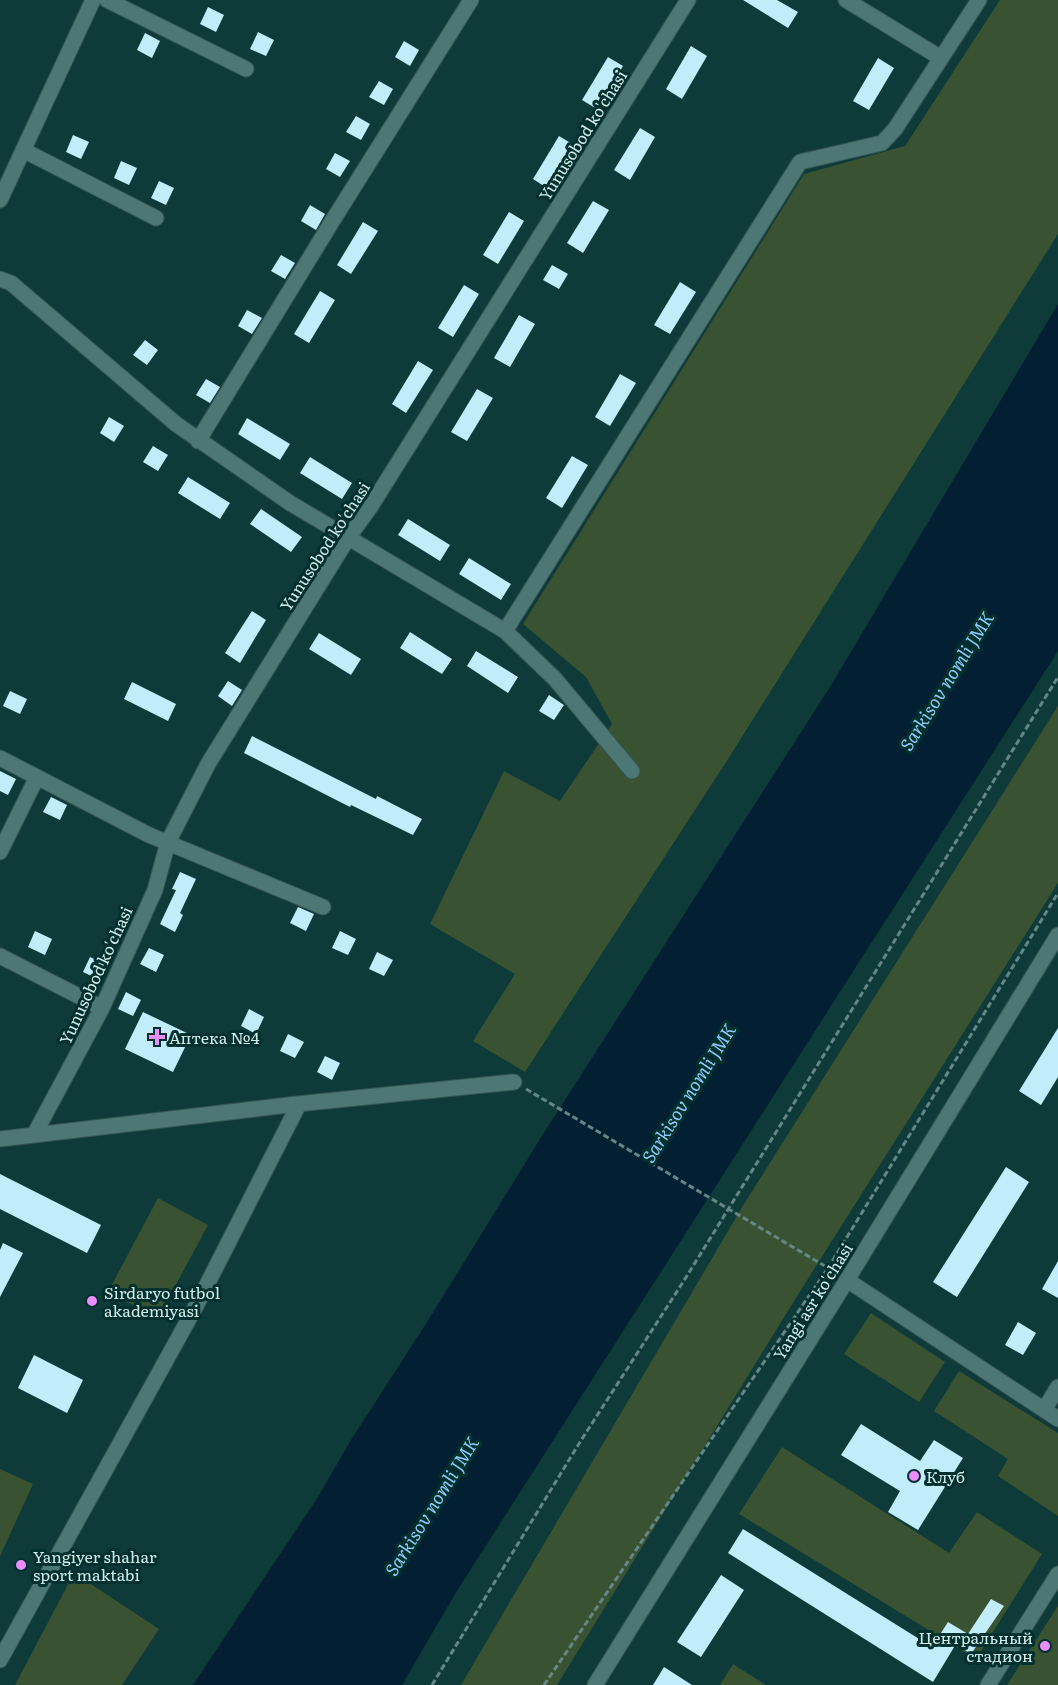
<svg xmlns="http://www.w3.org/2000/svg" width="1058" height="1685" font-family="Literata,serif">
<style>
.green{fill:#395231}
.water{fill:#031f32}
.building{fill:#c1ecf9}
.lines{fill:none;stroke-linecap:round;stroke-linejoin:round}
.minor-casing{stroke:#375553;stroke-width:17}
.tertiary-casing{stroke:#375553;stroke-width:17}
.path{stroke:#648785;stroke-width:3;stroke-dasharray:6 3;stroke-linecap:butt}
.minor{stroke:#4c7774;stroke-width:15}
.tertiary{stroke:#4c7774;stroke-width:15}
.poi-dot{fill:#eb8dfc;stroke:#01312f;stroke-width:2}
.labels{text-anchor:middle;dominant-baseline:central;stroke-width:6;stroke-linejoin:round;paint-order:stroke}
.street-label{font-size:16px;fill:#d3eae8;stroke:#01312f}
.poi-label{font-size:16px;fill:#d3eae8;stroke:#01312f;text-anchor:start}
.water-label{font-size:18px;font-style:italic;fill:#8fcbfb;stroke:#01312f}
</style>
<rect width="100%" height="100%" fill="#0e3b39"/>
<path class="green" d="M1000,0H1058V234L728,759L525,1072L473,1041L515,974L430,924L504,771L560,801L612,724L586,677L523,624L804,174L905,146Z
M1058,706V883L799,1293L557,1685H461L744,1204Z
M158,1198L208,1225L158,1318L108,1292Z
M871,1313L945,1362L919,1402L844,1354Z
M959,1371L1058,1433V1516L998,1476L1008,1459L934,1411Z
M782,1447L949,1553L977,1512L1042,1554L976,1659L739,1514Z
M0,1469L33,1484L0,1556Z
M74,1573L159,1629L122,1685H15Z
M1058,1606V1685H1007Z
M733,1664L766,1685H720Z"/>
<path class="water" d="M1058,304V651L455,1594L402,1685H193L318,1497L351,1440L429,1319L540,1139L830,687Z"/>
<path class="building" d="M743,0H777L798,12L788,28Z
M208,7L224,15L216,32L200,24Z
M258,32L274,40L266,56L250,49Z
M145,33L160,41L152,58L137,50Z
M404,41L419,50L410,66L395,57Z
M691,46L707,56L682,99L666,89Z
M608,57L623,66L597,109L582,100Z
M878,58L894,68L869,110L853,101Z
M379,81L393,89L384,105L369,97Z
M356,116L370,124L361,140L346,132Z
M640,128L655,137L630,180L614,170Z
M73,135L89,142L81,159L66,152Z
M559,136L574,145L547,188L533,179Z
M335,153L350,161L340,177L326,169Z
M121,161L137,168L129,185L114,178Z
M159,181L174,188L166,205L151,198Z
M593,201L609,210L583,253L567,243Z
M310,205L325,214L316,230L301,221Z
M509,212L524,221L498,264L483,255Z
M363,222L378,231L351,274L337,265Z
M281,255L295,263L285,279L271,271Z
M552,265L568,274L559,289L543,280Z
M680,282L696,292L670,334L654,325Z
M464,285L479,294L453,337L438,328Z
M320,291L335,300L309,343L294,334Z
M247,310L262,318L252,334L238,326Z
M519,315L535,324L510,367L494,358Z
M145,340L158,350L147,365L133,355Z
M418,361L433,370L406,413L392,404Z
M620,374L636,383L610,426L595,417Z
M206,379L220,387L210,403L196,395Z
M477,389L493,398L467,441L451,432Z
M109,417L124,426L114,442L100,433Z
M247,418L290,444L280,460L238,434Z
M153,446L168,455L158,471L143,462Z
M572,456L588,465L562,508L546,498Z
M310,457L352,483L342,499L300,473Z
M188,477L230,503L220,519L178,493Z
M261,509L302,537L291,552L250,524Z
M408,519L450,545L440,561L398,535Z
M469,558L511,584L501,600L459,574Z
M252,611L266,620L240,663L225,653Z
M410,632L452,659L442,674L400,648Z
M319,633L361,659L351,675L309,649Z
M476,651L518,677L508,693L467,666Z
M228,681L242,690L232,706L218,696Z
M132,682L176,704L168,721L124,699Z
M10,691L27,699L20,714L3,706Z
M549,695L564,705L554,720L539,711Z
M252,736L376,799L377,796L422,819L413,835L351,805L350,807L244,753Z
M0,771L16,779L8,795L0,791Z
M51,797L67,805L60,820L43,812Z
M180,872L196,879L180,913L183,915L175,932L160,924L176,890L172,889Z
M298,907L314,914L306,931L290,923Z
M35,931L52,939L45,955L28,947Z
M340,931L356,939L348,955L332,948Z
M149,948L164,955L156,972L140,964Z
M377,952L393,960L384,976L369,969Z
M90,957L107,965L100,980L83,972Z
M126,992L141,1000L133,1016L118,1009Z
M249,1009L264,1017L256,1034L241,1026Z
M143,1012L191,1035L173,1072L125,1049Z
M1058,1028V1077L1041,1105L1019,1091Z
M288,1034L304,1042L295,1058L280,1051Z
M325,1056L340,1063L332,1080L317,1072Z
M1006,1167L1029,1182L957,1297L933,1282Z
M0,1174L101,1225L87,1253L0,1209Z
M3,1243L23,1253L0,1297V1250Z
M1058,1261V1298L1042,1289Z
M1018,1322L1036,1333L1023,1355L1005,1345Z
M34,1355L83,1380L67,1413L18,1388Z
M861,1424L920,1461L934,1440L963,1458L918,1530L888,1512L900,1491L841,1455Z
M743,1529L932,1647L948,1622L968,1634L991,1599L1004,1606L971,1654L956,1644L933,1682L728,1553Z
M721,1575L744,1590L701,1657L677,1642Z
M664,1667L692,1685H653Z"/>
<g class="lines">
<g class="minor-casing">
<path id="minor" d="M107,0L246,69
M846,0L941,58
M23,150L156,218
M0,200L93,0
M0,279L11,283L176,424L290,503L505,631L555,679L632,771
M198,441L333,220L471,0
M505,631L800,162L882,143L895,129L979,0
M0,758L149,835L323,907
M0,852L37,777
M0,956L102,1008
M34,1135L102,1008L155,890L168,842L208,764L348,538L371,506L688,0
M0,1139L297,1104L514,1082
M847,1280L1058,1419
M1044,1410L1058,1387
M0,1660L195,1308L299,1104
M988,1685L1058,1574"/>
</g>
<g class="tertiary-casing">
<path id="tertiary" d="M595,1685L847,1280L1058,935"/>
</g>
<path class="path" d="M526,1089L835,1272
M432,1685L580,1442L685,1279L1058,677
M544,1685L828,1268L1058,893"/>
<use href="#minor" class="minor"/>
<use href="#tertiary" class="tertiary"/>
</g>
<g class="poi-dot">
<path d="M154 1028h6v6h6v6h-6v6h-6v-6h-6v-6h6z"/>
<circle cx="92" cy="1301" r="6"/>
<circle cx="914" cy="1476" r="6"/>
<circle cx="21" cy="1565" r="6"/>
<circle cx="1045" cy="1646" r="6"/>
</g>
<g class="labels">
<g class="street-label">
<text transform="translate(582 135) rotate(-58)">Yunusobod ko'chasi</text>
<text transform="translate(324 546) rotate(-57)">Yunusobod ko'chasi</text>
<text transform="translate(95 975) rotate(-65)">Yunusobod ko'chasi</text>
<text transform="translate(812 1301) rotate(-58)">Yangi asr ko'chasi</text>
</g>
<g class="poi-label">
<text x="169" y="1037">Аптека №4</text>
<text x="104" y="1292">Sirdaryo futbol<tspan x="104" dy="18">akademiyasi</tspan></text>
<text x="926" y="1476">Клуб</text>
<text x="33" y="1556">Yangiyer shahar<tspan x="33" dy="18">sport maktabi</tspan></text>
<text x="1033" y="1637" text-anchor="end">Центральный<tspan x="1033" dy="18">стадион</tspan></text>
</g>
<g class="water-label">
<text transform="translate(946 681) rotate(-58)">Sarkisov nomli JMK</text>
<text transform="translate(688 1093) rotate(-58)">Sarkisov nomli JMK</text>
<text transform="translate(431 1506) rotate(-58)">Sarkisov nomli JMK</text>
</g>
</g>
</svg>
